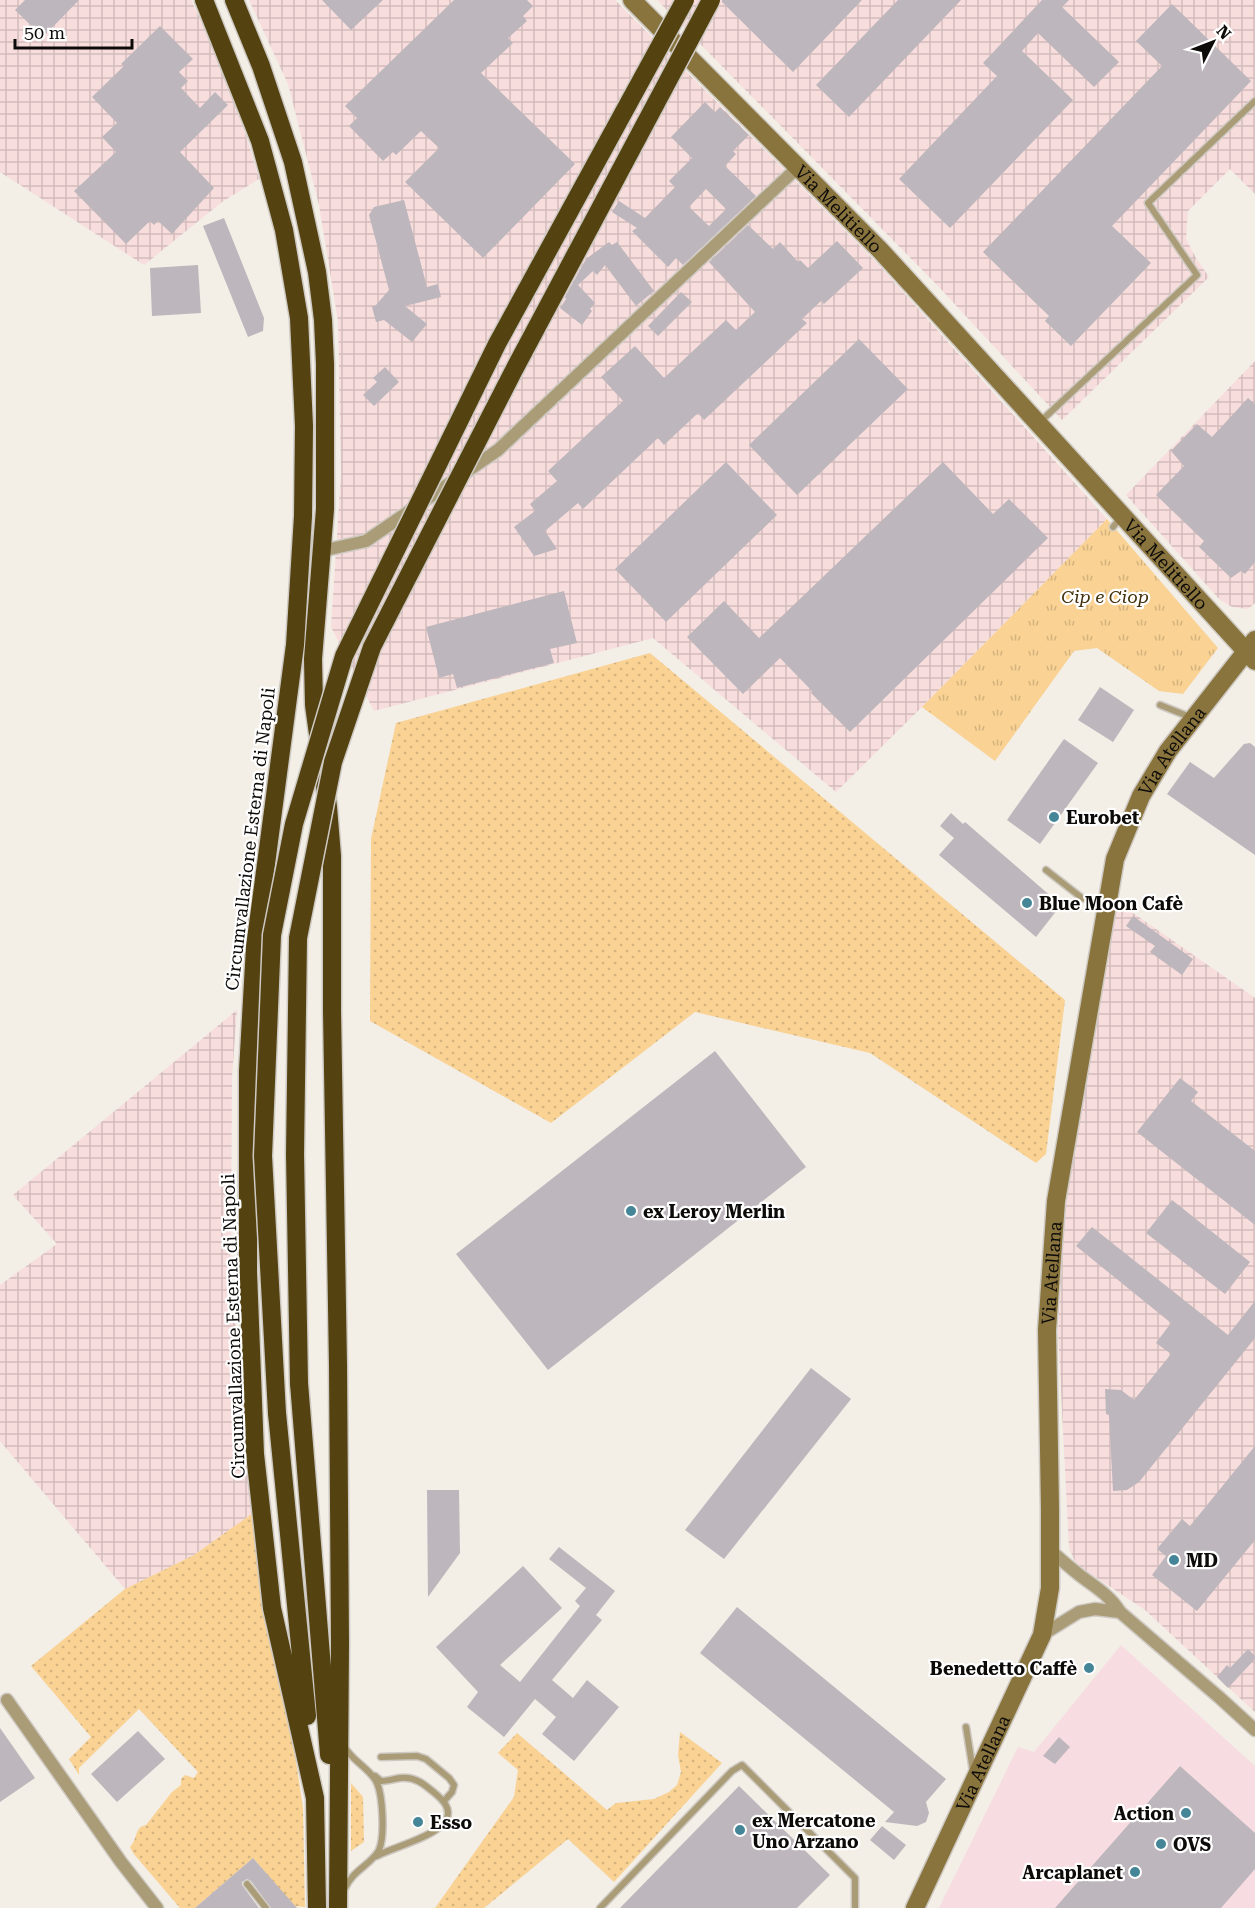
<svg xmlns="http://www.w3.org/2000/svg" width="1255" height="1908" font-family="'Roboto Serif',serif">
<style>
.commercial{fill:#f7dde1}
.industrial{fill:url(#industrial-grid)}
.grass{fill:url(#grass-dots)}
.park{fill:url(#park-tufts)}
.building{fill:#bdb6bc;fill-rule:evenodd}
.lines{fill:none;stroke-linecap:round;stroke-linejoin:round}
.lane-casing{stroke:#cecac3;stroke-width:9}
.street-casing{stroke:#cecac3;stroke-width:15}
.secondary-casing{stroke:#cecac3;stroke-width:21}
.highway-casing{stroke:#cecac3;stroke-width:21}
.lane{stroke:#ab9c78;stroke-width:6}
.street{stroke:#ab9c78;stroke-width:12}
.secondary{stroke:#8a743d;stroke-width:18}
.highway{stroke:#544210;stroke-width:18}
.highway-bridge-casing{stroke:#cecac3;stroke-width:21;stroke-linecap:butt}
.highway-bridge{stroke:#544210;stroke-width:18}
.poi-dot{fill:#448598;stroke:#fff;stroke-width:2}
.labels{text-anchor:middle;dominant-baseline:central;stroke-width:4.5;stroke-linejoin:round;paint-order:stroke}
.street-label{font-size:18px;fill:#0d0b09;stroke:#fff}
.park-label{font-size:18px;font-style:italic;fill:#432f0b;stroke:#fff}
.poi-label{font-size:18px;font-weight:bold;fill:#0d0b09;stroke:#fff;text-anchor:start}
</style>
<defs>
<pattern id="industrial-grid" width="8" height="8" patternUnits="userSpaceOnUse" patternTransform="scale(1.5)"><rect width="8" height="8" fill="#f8dddd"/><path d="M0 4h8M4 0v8" fill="none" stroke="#d3bcbc"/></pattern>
<pattern id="grass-dots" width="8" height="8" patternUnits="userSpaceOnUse" patternTransform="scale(1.5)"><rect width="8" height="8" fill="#f9d294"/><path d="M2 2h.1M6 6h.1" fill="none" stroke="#d4b37e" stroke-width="1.8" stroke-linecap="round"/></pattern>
<pattern id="park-tufts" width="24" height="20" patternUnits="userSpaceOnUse" patternTransform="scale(1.5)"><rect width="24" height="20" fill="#f9d294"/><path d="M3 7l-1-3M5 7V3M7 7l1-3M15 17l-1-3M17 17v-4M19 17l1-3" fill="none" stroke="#d4b37e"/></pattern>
</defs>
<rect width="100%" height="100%" fill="#f3eee6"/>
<path class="commercial" d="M1121,1645L1255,1766V1908H939L1018,1747L1034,1752Z"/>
<path class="industrial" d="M0,0H191L210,39L247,138L259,179L222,202L144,265L0,172Z
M249,0H615L877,263L1107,519L922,707L836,792L653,638L374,711L331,627L341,474L338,321L319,205L288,84Z
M657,0H1255V194L1230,169L1188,211L1186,239L1196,258L1209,277L1062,420L938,286Z
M1255,361V603L1248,609L1232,607L1220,600L1126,495Z
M1116,901L1255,998V1712L1145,1610L1076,1564L1069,1548L1058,1332L1065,1209Z
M237,1010L232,1076L231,1275L253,1513L194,1555L125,1589L0,1441V1285L57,1244L13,1195Z"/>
<path class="grass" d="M650,653L1065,1000L1046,1154L1036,1163L870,1053L695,1012L551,1123L370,1021L371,839L396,723Z
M253,1513L288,1709L303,1808L305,1907L294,1906L253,1858L195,1908H180L133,1853L130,1847C138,1839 134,1827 146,1825L172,1792L181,1785V1779L185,1775L194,1778L198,1772L139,1709L79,1768V1775L69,1759L91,1737L31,1666L125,1589L194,1555Z
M680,1732L722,1763L614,1882L568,1839L484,1908H435L514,1797L518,1770L498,1753L517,1733L607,1810L616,1803L654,1799L669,1792L677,1785L681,1772L678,1755Z
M351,1783L363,1797L364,1842L351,1851Z"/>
<path class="park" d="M1107,519L1218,648L1183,694L1159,691L1097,648L1074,651L995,761L922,707Z"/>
<path class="building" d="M25,0H79L43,37L15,10Z
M322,0H383L351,30Z
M454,0H527L533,6L523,16L527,21L508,38L513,43L481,73L575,164L483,258L405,182L439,148L421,131L396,155L393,152L383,161L349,126L357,118L345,106Z
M722,0H862L793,72L722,2Z
M898,0H961L849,117L816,85Z
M1042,0H1069L1062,7L1119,62L1094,87L1038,33L1022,51L1073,100L950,228L899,179L997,76L983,63Z
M1172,4L1251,81L1112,226L1151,263L1071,346L1045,321L1049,316L983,252L1162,66L1136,41Z
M160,26L193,59L179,72L188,81L181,88L200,108L215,92L228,105L180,152L214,188L172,234L158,221L154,225L150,221L126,244L74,191L116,152L102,137L117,123L92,97L124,66L121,64Z
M705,102L715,112L720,107L749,135L733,151L736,154L725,166L756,196L683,265L676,258L668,267L632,231L637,228L612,212L619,201L645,218L675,187L669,181L692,158L671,137ZM706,189L726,209L709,226L689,207Z
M404,200L427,287L438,284L441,297L405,306L427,324L412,342L384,320L376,322L372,307L376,305L389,290L369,215L374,207Z
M224,218L264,318L263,331L248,337L203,226Z
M748,225L773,249L780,242L798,262L800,260L808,268L837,241L863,268L824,304L821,301L802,319L807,323L704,420L698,413L664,445L658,438L583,509L578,503L545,531L557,549L534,556L514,527L535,511L530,504L557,481L548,471L623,401L601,377L635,346L664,378L726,320L736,330L755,312L709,262Z
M609,242L612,245L617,242L654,291L636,306L605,265L597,275L593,271L578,285L595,303L590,309L592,311L582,325L560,308L566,299L565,297L586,259Z
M198,265L201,313L152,316L150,268Z
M681,292L692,302L658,336L648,326Z
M859,339L908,389L797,495L749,445Z
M385,367L399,382L374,406L363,395L377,382L373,378Z
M1248,398L1255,404V562L1245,574L1241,571L1231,578L1199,547L1204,541L1156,495L1184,466L1171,451L1197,424L1212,437Z
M726,462L777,515L666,622L615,569Z
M943,462L993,514L1009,499L1048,538L850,732L811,693L812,691L780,658L743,694L687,637L724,601L759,638Z
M564,591L577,643L550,649L554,663L457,688L453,674L439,678L426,627Z
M1100,687L1134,710L1113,742L1078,720Z
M1064,739L1098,763L1040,844L1007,820Z
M1250,743L1255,747V855L1167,794L1190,762L1214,778L1244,744Z
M951,813L963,824L965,822L1061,905L1036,937L939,855L954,838L940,826Z
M1133,916L1193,959L1182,975L1150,952L1155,946L1126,926Z
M715,1051L806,1167L548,1370L456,1254Z
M1180,1078L1198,1092L1191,1101L1255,1151V1225L1137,1132Z
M1172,1200L1250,1262L1225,1294L1146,1233Z
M1092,1227L1228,1335L1255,1301V1338L1139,1482L1127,1490L1113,1491L1109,1415L1106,1414L1105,1389L1121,1390L1134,1400L1171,1354L1156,1343L1171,1323L1076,1246Z
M811,1368L851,1399L724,1559L685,1530Z
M1255,1446V1540L1197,1611L1152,1575L1166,1556L1157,1549L1182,1519L1190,1526Z
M427,1490H459L460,1553L428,1597Z
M559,1547L615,1591L596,1615L602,1620L552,1680L573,1698L587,1680L619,1707L574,1761L542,1734L556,1717L535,1699L504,1737L467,1707L478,1692L436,1647L523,1566L562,1608L500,1665L520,1682L580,1606L575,1601L586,1588L549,1559Z
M737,1607L946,1779L926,1802L929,1813L926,1822L917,1826L885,1822L894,1812L700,1653Z
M1248,1649L1255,1656V1659L1228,1688L1217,1677L1227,1665L1230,1668Z
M0,1728L35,1778L0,1802Z
M138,1731L165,1759L117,1802L91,1774Z
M1059,1737L1070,1747L1055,1764L1043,1756Z
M1180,1766L1255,1833V1869L1221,1908H1055Z
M739,1786L830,1875L797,1908H620Z
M882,1826L906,1845L894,1860L870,1840Z
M253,1858L297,1908H271L251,1881L247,1879L242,1882V1885L259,1908H195Z"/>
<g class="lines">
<g class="lane-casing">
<path id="lane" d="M1041,421L1197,275L1148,203L1255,101
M1113,527L1121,517
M1160,705L1190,717
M1046,870L1082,898L1104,903
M966,1727L973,1771
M344,1746C352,1761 368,1767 376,1781C383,1794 385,1837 379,1850C372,1864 353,1870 345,1888
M381,1757L417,1756L426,1759L449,1778L454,1785L452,1792L444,1801
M375,1776L381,1781C388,1781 393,1779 400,1778C416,1776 425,1785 437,1795C477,1829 397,1844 377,1856
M247,1884L266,1908
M600,1908L732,1771L742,1765L855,1878V1908"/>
</g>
<g class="street-casing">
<path id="street" d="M321,551L366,541L498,450L798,167
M1050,1550C1059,1558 1068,1566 1077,1573C1093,1586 1109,1594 1120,1612L1220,1698L1255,1730
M1042,1635L1079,1612L1095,1609L1120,1612
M7,1700L121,1862L157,1908"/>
</g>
<g class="secondary-casing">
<g id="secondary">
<path id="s1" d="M632,0L880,250L1255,661"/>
<path id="s2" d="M915,1908L1042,1635L1050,1588V1509L1047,1330L1056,1201L1115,859L1141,796L1168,751L1255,640"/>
</g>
</g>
<g class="highway-casing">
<path id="highway" d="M204,0L260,141L284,230L299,318L304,426L303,516L295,645L255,947L248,1071V1272L255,1454L272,1608L315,1798L317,1908
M234,0L261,66L293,162L317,272L323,320L325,364V509L313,659L314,705L328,807L332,856V1011L338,1365L340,1643L338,1908
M299,1383L329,1755
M277,1413L307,1716"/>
</g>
<use href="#lane" class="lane"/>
<use href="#street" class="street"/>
<use href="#secondary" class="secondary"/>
<use href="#highway" class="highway"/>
<g class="highway-bridge-casing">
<path id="highway-bridge" d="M299,1383L295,1154L298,938L333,762L372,647L514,370L711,0
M277,1413L263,1156L272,935L294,824L344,656L497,344L685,0"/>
</g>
<use href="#highway-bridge" class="highway-bridge"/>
</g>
<g class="poi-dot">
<circle cx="1054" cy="817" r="6"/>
<circle cx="1027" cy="903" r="6"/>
<circle cx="631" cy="1211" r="6"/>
<circle cx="1174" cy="1560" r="6"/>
<circle cx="1089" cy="1668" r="6"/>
<circle cx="1186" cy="1813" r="6"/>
<circle cx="418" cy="1822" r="6"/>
<circle cx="740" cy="1830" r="6"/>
<circle cx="1161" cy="1844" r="6"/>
<circle cx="1135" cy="1872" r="6"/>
</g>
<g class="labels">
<g class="street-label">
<text stroke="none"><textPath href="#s1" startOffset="294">Via Melitiello</textPath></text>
<text stroke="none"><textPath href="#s1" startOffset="777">Via Melitiello</textPath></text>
<text stroke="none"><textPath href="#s2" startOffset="1206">Via Atellana</textPath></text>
<text transform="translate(250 839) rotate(-83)">Circumvallazione Esterna di Napoli</text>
<text stroke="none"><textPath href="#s2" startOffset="664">Via Atellana</textPath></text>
<text transform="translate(233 1326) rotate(-92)">Circumvallazione Esterna di Napoli</text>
<text stroke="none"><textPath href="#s2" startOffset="160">Via Atellana</textPath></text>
</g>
<g class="park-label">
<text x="1105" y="596">Cip e Ciop</text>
</g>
<g class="poi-label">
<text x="1066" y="817">Eurobet</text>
<text x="1039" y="903">Blue Moon Cafè</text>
<text x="643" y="1211">ex Leroy Merlin</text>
<text x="1186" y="1560">MD</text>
<text x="1077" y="1668" text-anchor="end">Benedetto Caffè</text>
<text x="1174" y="1813" text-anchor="end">Action</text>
<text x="752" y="1820">ex Mercatone<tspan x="752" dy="21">Uno Arzano</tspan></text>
<text x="430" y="1822">Esso</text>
<text x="1173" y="1844">OVS</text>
<text x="1123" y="1872" text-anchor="end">Arcaplanet</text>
</g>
</g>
<g transform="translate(1213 42) rotate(48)" stroke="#ffffff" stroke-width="4.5" paint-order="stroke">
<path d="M0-4.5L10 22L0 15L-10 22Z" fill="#0d0b09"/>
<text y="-9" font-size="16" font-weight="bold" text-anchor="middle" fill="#0d0b09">N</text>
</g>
<path d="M15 39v9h117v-9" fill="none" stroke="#0d0b09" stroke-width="3"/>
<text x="24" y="39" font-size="18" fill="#0d0b09" stroke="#ffffff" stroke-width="4.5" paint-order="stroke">50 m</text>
</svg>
